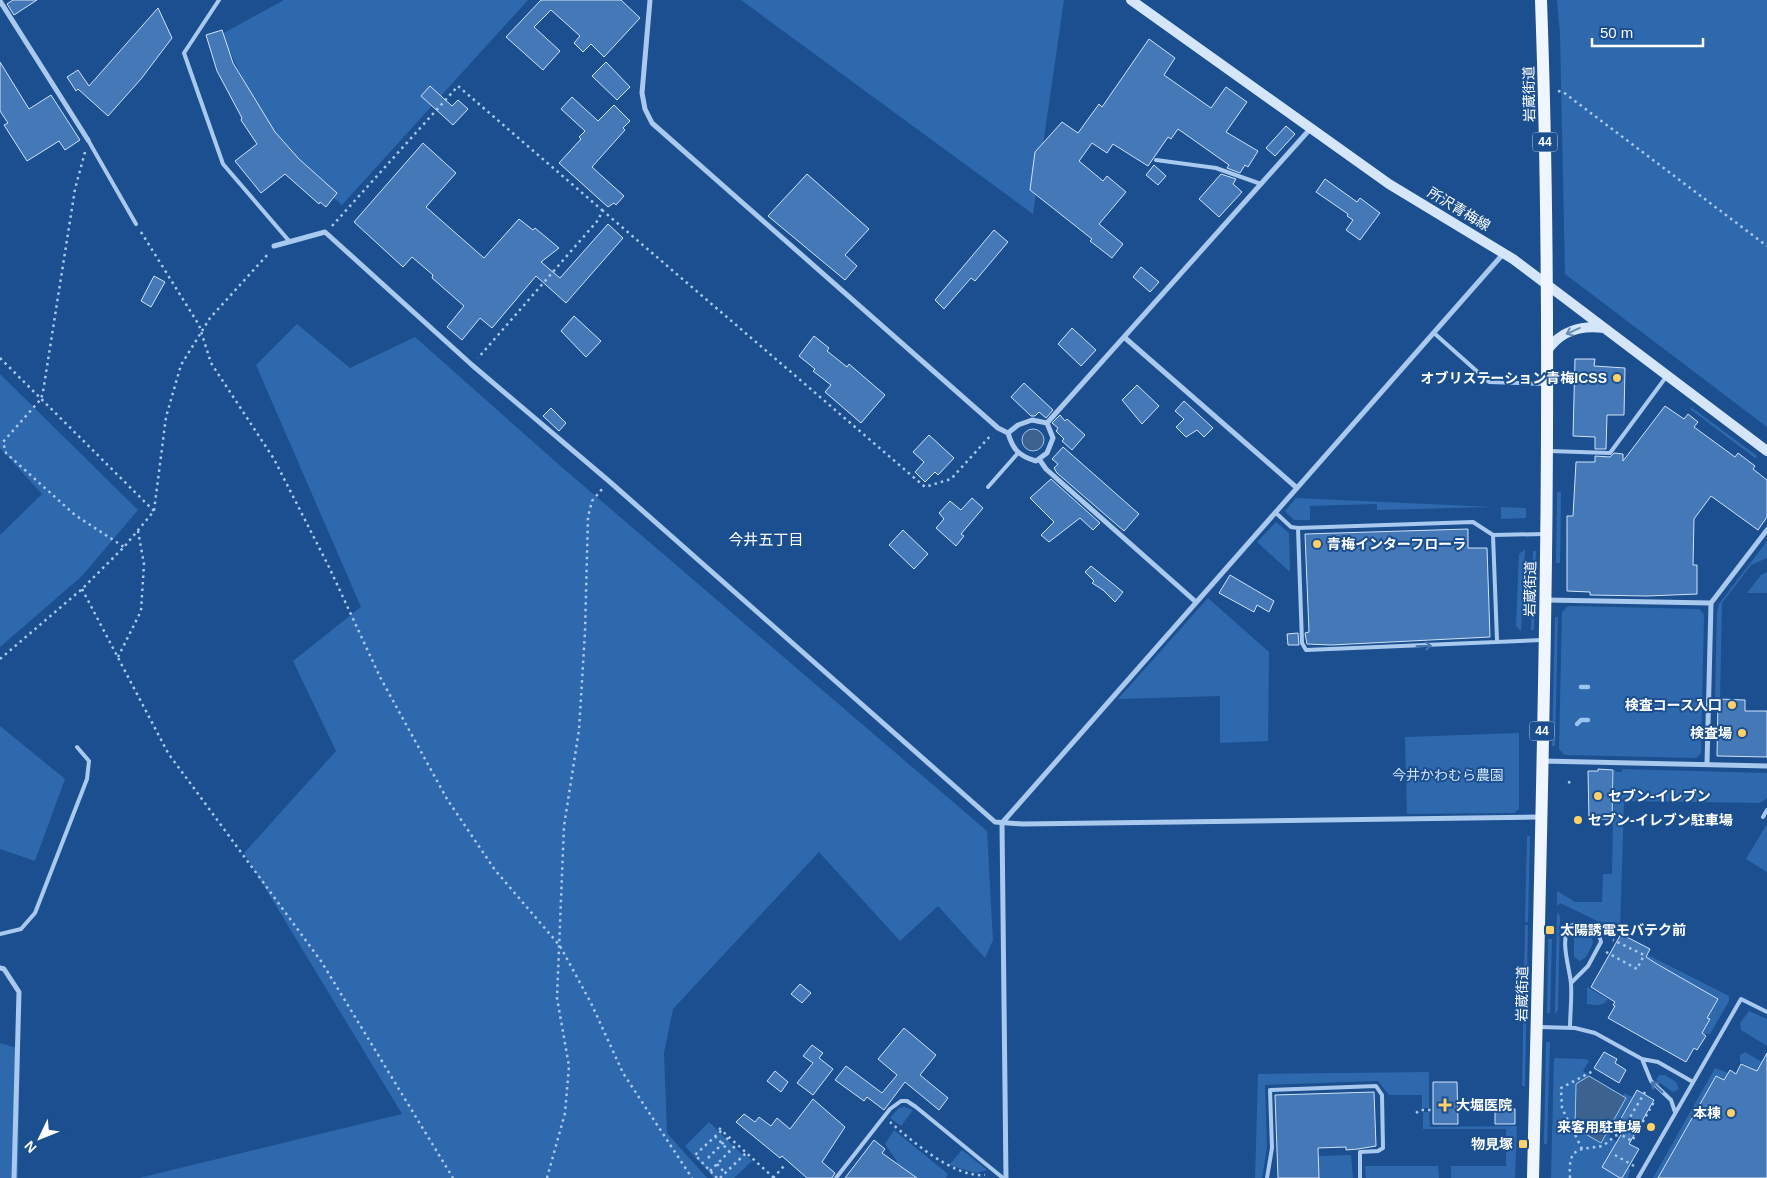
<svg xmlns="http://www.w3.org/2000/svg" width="1767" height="1178" font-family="Arial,'Noto Sans JP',sans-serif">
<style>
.green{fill:#2e69ad}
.water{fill:#3c6290;stroke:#9cc4f0}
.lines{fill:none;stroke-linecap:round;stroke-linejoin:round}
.stream{stroke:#9cc4f0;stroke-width:4.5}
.building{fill:#4478b7;stroke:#cfe3fa}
.path{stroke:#a9c9ee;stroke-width:2.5;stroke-dasharray:2.5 4;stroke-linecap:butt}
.service{stroke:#a9c9ee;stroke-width:4}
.minor{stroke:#a9c9ee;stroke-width:5}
.secondary{stroke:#d6e6fa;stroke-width:10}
.primary{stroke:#f0f6ff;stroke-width:12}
.oneway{stroke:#668bba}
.oneway2{stroke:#4674ac}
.poi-dot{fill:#ffd166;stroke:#1b4f8f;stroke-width:2}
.labels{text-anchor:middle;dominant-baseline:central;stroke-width:4;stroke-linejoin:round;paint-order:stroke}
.shield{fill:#1b4f8f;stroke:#bbcadd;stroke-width:1}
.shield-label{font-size:12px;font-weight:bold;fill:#fff}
.street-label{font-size:14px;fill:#fff;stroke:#1b4f8f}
.poi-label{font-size:14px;font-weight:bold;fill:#fff;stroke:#1b4f8f;text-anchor:end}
.park-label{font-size:14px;fill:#cfe3fa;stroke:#1b4f8f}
.neighbourhood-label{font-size:15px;fill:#fff;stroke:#1b4f8f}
</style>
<rect width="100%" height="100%" fill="#1b4f8f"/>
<path class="green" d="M284,0H528L342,205C329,193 314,182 302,169C266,130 243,81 222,34Z
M741,0H1064L1033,214Z
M1557,0H1767V427L1565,274L1560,34Z
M297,324L350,368L415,337L557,463L987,831L993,940L985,958L938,906L900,941L819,852L673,1009L664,1053L667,1133L707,1178H139L402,1114L244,853L336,751L293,661L361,607L256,365Z
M0,374L138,510L82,576L0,647V535L42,494L0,448Z
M1691,407L1757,456L1755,458L1690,409Z
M1557,492H1561L1560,563H1556Z
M1296,498L1494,507L1377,510V504L1310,506V520H1294L1285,511Z
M1501,507L1526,508V518L1501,519Z
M1276,522L1289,533L1290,572L1257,542Z
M1767,541V558L1751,565L1722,603L1720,699H1715L1717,611L1719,604Z
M1525,549L1521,631L1516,626L1519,554Z
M1533,551H1536L1534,630H1531Z
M1767,572V593H1747L1761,575Z
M1208,598L1269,652L1268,741L1220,743V696L1118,699Z
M1568,606L1699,609L1704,614L1701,753L1696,758L1565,755L1559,749L1562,612Z
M1555,617H1558L1555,746H1552Z
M0,726L65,779L35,861L0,849Z
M1519,733V809L1514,813L1407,814L1405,737Z
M1614,769L1616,772H1622V769L1767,773V798L1760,803L1624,801L1620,932L1560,903L1557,906V891L1575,902H1602L1603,874H1612Z
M1767,824V872L1746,859Z
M1527,836H1530L1528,922H1525Z
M1557,912L1560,916L1558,1010L1555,1014Z
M1525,925H1528L1525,1086H1522Z
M1581,933L1592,938L1593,943L1586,957L1580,961L1574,957V938L1576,934Z
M1548,939H1552L1550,1013H1547Z
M1648,955L1729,996V1001L1710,1034H1701L1710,1019L1689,1008L1641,968Z
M1587,987L1608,999C1603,1007 1596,1005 1587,1004Z
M1749,1011L1767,1019V1046L1741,1030L1740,1023Z
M1546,1042H1550L1547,1144H1544Z
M0,1043L20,1049L18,1178H0Z
M1745,1052L1762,1062L1757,1071L1740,1062V1055Z
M1554,1058L1586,1059L1589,1061L1583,1071L1590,1076L1576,1084L1626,1097L1623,1096L1624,1093L1632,1097L1609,1137L1617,1142L1630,1170L1628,1178H1551Z
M1715,1068L1728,1073L1724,1080L1716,1076L1658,1178H1653Z
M1429,1072V1108H1422V1095H1389L1378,1081L1265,1085L1267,1147L1262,1178H1255L1258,1074Z
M1659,1075H1665L1676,1082L1679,1089L1673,1092L1656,1080Z
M904,1107L913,1110L901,1126L890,1118L899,1108Z
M1423,1112H1429L1430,1127L1517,1126L1515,1178H1451V1166H1506V1129H1423Z
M709,1122L744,1156L746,1155L752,1161L734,1178H714L685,1146Z
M894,1130L948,1174L946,1178H904L896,1160L885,1144Z
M962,1150L987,1170L976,1173L949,1165Z
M1351,1155L1353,1178H1319L1318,1156Z
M1365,1166H1438L1439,1178H1366Z"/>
<path class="water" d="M1022 440a11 11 0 1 1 22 0a11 11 0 1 1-22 0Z
M1589,1076L1626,1098L1601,1143L1575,1128L1576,1084Z"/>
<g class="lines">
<path class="stream" d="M1581,687H1588
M1577,724L1581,720H1588"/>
</g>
<path class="building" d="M13,0H37L14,15L7,4Z
M541,0H621L640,18L604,57L591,44L583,52L574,43L580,36L551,10L534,27L560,51L543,70L506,37Z
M158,8L172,38L141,79L108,116L78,89L76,91L67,77L78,70L89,86Z
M222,30L233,63L275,132L299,159L337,193L326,207L320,202L319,204L285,174L261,193L235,161L257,144L241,120L242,118L217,71L206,35Z
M1149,39L1175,58L1164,75L1211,108L1226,87L1247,102L1226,132L1258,151L1248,167L1245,165L1240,173L1227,168L1229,165L1178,129L1171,139L1168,137L1148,166L1113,144L1107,153L1092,143L1079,161L1103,181L1107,176L1126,192L1099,224L1123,244L1112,258L1090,241L1092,239L1030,190L1035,152L1062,122L1078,133L1099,104L1102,107Z
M0,62L29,109L51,95L80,140L65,150L59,141L27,161L4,125L8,123L0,111Z
M606,62L630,87L617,100L592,76Z
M430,86L452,106L458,100L468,109L453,125L421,96Z
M572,97L598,121L614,105L630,121L623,128L625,130L592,167L624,196L616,205L614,203L608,207L559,163L581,139L579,137L585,131L561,109Z
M1286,126L1295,134L1275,156L1266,148Z
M423,143L456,173L426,207L484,258L519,219L533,230L535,228L559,248L541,262L560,278L608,224L623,238L566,303L536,276L492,328L480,318L462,340L447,327L464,306L432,278L433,275L412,257L403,267L354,222Z
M1154,165L1166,176L1158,185L1146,175Z
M807,174L869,229L845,255L857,266L845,280L768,216Z
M1221,174L1236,179L1233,184L1242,192L1219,217L1199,199Z
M1325,179L1357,202L1360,198L1380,213L1360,240L1346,230L1353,220L1347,216L1348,214L1316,192Z
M994,230L1008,242L975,281L971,278L944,309L935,300Z
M1141,267L1159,282L1150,292L1133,277Z
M154,276L165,282L151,307L141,301Z
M574,316L601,341L586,357L561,331Z
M1072,328L1096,350L1081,366L1058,344Z
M814,336L829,348L827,351L847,367L849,364L885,395L861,423L825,392L831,385L813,371L815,369L799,356Z
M1575,359H1595L1594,366L1625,368L1624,415H1607L1606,449H1595V437L1573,436Z
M1024,383L1053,410L1046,418L1039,412L1035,416H1031L1011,397Z
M1137,385L1159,406L1142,424L1122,400Z
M1184,401L1213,428L1204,437L1197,430L1186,437L1176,427L1184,419L1175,411Z
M1665,406L1684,419L1688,414L1698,422L1694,427L1735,457L1738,453L1755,466L1753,469L1767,480V517L1758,530L1711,496L1694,519L1693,565H1697V594L1647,596L1590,595V592L1567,591V516H1573L1576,462H1595V456L1610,457L1614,453L1623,454V461Z
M551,408L566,423L559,431L543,416Z
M1060,415L1065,421L1067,419L1085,435L1072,450L1062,441L1064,439L1056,431L1058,428L1052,423Z
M929,435L954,458L938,475L935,472L925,482L915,472L924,462L913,452Z
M1063,447L1139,514L1124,531L1057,473L1054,468L1058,464L1052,459Z
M1051,479L1100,523L1093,530L1080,518L1049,542L1041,535L1054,522L1030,498Z
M972,498L983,508L961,534L964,536L956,546L936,528L944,519L939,513L950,501L961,510Z
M1468,529V548H1487L1490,637L1331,645L1307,644L1305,633L1309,632L1305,534Z
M903,530L928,554L914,569L889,545Z
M1091,566L1123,592L1115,602L1103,590L1092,583L1094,581L1085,572Z
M1230,575L1274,601L1269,612L1257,605L1254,612L1219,593Z
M1298,633L1299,645H1288L1287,634Z
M1718,699L1745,700V711H1767V757L1717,756Z
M1598,769L1613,770L1612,819H1589L1588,771H1598Z
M1621,934L1650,949L1646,957L1657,964L1718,999L1707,1018L1710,1019L1702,1033L1706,1036L1697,1050L1694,1048L1686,1062L1608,1018L1615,1006L1613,1005L1615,1002L1591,987Z
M800,984L811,993L802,1003L791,994Z
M904,1028L936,1055L920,1075L948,1098L939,1110L905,1082L884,1110L867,1097L864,1101L835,1080L846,1066L882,1093L897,1075L878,1059Z
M812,1045L823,1053L819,1058L833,1069L813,1095L797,1083L813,1063L803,1056Z
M1604,1052L1617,1059L1615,1063L1626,1070L1619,1083L1594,1068Z
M1767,1053V1178H1658L1716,1076L1724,1080L1730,1070L1736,1074L1741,1064L1757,1071Z
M775,1071L788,1082L781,1092L767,1081Z
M1433,1082H1457L1458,1124H1433Z
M1637,1090L1654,1100L1629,1144L1639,1149L1622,1178H1620L1602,1167L1622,1133L1615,1129Z
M1374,1092L1376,1146L1358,1149L1346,1150V1147L1318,1148L1319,1178H1278L1275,1095Z
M813,1099L845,1127L822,1162L835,1173L832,1178H807L782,1156L780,1158L736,1122L744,1114L755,1122L759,1117L771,1126L777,1118L790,1129Z
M1495,1109H1515V1124H1495Z
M874,1140L885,1149L882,1153L917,1178H845Z"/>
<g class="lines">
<path class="path" d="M1558,91L1563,92L1767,246
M85,152L75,189L43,392L41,399L3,442L6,453L75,515L124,547
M602,210L925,487L951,479L992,434
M332,226L458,86L602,210L599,219L478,358
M141,232L199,325L211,363L274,459L329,567L380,677L447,799L495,870L560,946L591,1003L623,1073L692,1178
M0,358L154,511
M82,589L168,753L321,961L453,1178
M118,657L141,611L144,564L138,531
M0,659L82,589L124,547L154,511L166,417L181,365L210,318L269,253
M1568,782L1572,783
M1606,952L1637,969L1644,955L1613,940
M1645,1092L1620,1134L1632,1141L1655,1100
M1416,1113L1420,1110H1432
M890,1122C912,1141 954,1178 985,1175
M719,1128L774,1178
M715,1136L729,1151
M1582,1149L1562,1108L1561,1088L1595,1070
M1615,1155L1634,1166
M708,1158L729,1137
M717,1164L725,1173
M710,1171L737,1144
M547,1178L565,1113L569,1066L557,998L564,826L579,730L585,632L588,517L592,501L603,488
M717,1178L695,1155L722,1130
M720,1178L746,1153
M773,1178L785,1165
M1570,1178C1568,1146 1578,1150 1603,1146L1615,1136L1620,1134"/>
<path class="service" d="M219,0L184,53L223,164L290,242
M88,140L136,224
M1156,160L1216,168L1261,184
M1434,333L1489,382L1545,384
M1549,451L1610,453L1666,377
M988,487L1018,453
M1275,512L1291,527L1298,528L1473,522L1493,535L1544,534
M1298,528L1302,643L1306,650L1542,640
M1493,535L1497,640
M1763,817L1767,810
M0,934L21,929L35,913L87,779L89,761L77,747
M1539,1027L1575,1028L1595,1033L1642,1059L1658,1062L1693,1082
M1570,1028C1570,1014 1572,999 1571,984C1570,969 1559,939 1570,926C1580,921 1600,931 1601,942L1588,966L1571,983
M1642,1059L1651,1081L1671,1100L1675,1112
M836,1178L890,1109L901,1101H907L916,1107L1003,1178
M1267,1178L1272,1148L1270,1090L1376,1086L1382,1095L1383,1148L1378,1151L1360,1152V1178
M1638,1178L1741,999L1767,1012"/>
<path class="minor" d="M650,0L642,93L645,109L652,123L998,428L1008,433
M0,1L88,140
M274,246L325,232L472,365L610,482L995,822L1023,824L1540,817
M1124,337L1297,488
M1032,420L1047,423L1053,438L1047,453L1036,461C1019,456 1013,450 1008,433L1018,425Z
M1047,423L1311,128
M1039,459L1046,469L1196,602
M1546,600L1711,603L1767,530
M1542,761L1767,766
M1707,764L1711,603
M0,968L4,969L19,992L14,1178
M1006,1178L1002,823L1503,254"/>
<path class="secondary" d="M1131,0L1389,184L1513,259L1767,451
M1547,351C1560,331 1581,325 1604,328"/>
<path class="primary" d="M1533,1178C1542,786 1555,392 1541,0"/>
</g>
<defs><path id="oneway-shaft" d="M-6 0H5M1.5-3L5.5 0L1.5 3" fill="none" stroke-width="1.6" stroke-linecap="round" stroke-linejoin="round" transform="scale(1.25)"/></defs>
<use class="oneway" href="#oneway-shaft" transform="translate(1573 331) rotate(156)"/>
<g class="oneway2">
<use href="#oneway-shaft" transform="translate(1424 646) rotate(-2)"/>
<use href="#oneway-shaft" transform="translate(1657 1087) rotate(-136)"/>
</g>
<g class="poi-dot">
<circle cx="1617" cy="378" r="5"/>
<circle cx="1317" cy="544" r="5"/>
<circle cx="1732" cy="705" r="5"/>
<circle cx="1742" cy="733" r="5"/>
<circle cx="1598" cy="796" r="5"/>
<circle cx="1578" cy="820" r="5"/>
<rect x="1545" y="925" width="10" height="10" rx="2.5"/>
<path d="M1442.5 1097.5h5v5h5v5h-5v5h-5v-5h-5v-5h5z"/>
<circle cx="1731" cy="1113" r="5"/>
<circle cx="1651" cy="1127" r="5"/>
<rect x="1518" y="1139" width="10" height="10" rx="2.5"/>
</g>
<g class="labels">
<g class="shield">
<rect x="1532.5" y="132.5" width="25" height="19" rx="4"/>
<rect x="1529.5" y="721.5" width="25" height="19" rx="4"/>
</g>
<g class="shield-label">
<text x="1545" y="142">44</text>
<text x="1542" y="731">44</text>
</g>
<g class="street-label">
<text transform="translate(1529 94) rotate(-91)">岩蔵街道</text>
<text transform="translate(1459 209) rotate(31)">所沢青梅線</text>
<text transform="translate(1530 589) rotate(-89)">岩蔵街道</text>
<text transform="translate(1522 994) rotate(-89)">岩蔵街道</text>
</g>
<g class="poi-label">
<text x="1607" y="378">オブリステーション青梅ICSS</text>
<text x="1327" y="544" text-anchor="start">青梅インターフローラ</text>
<text x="1722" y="705">検査コース入口</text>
<text x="1732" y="733">検査場</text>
<text x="1608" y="796" text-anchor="start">セブン-イレブン</text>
<text x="1588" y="820" text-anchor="start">セブン-イレブン駐車場</text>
<text x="1560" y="930" text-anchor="start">太陽誘電モバテク前</text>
<text x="1456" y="1105" text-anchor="start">大堀医院</text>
<text x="1721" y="1113">本棟</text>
<text x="1641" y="1127">来客用駐車場</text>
<text x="1513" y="1144">物見塚</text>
</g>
<g class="park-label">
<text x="1448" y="775">今井かわむら農園</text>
</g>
<g class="neighbourhood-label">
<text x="766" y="539">今井五丁目</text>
</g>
</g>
<g transform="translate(40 1138) rotate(227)" stroke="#1b4f8f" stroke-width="4" paint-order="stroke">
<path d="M0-4L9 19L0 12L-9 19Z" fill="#ffffff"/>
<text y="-8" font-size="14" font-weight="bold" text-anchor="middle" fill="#ffffff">N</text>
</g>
<path d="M1592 38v8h111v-8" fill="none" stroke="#ffffff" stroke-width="2.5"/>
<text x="1600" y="38" font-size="15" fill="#ffffff" stroke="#1b4f8f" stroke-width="4" paint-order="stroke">50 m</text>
</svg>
